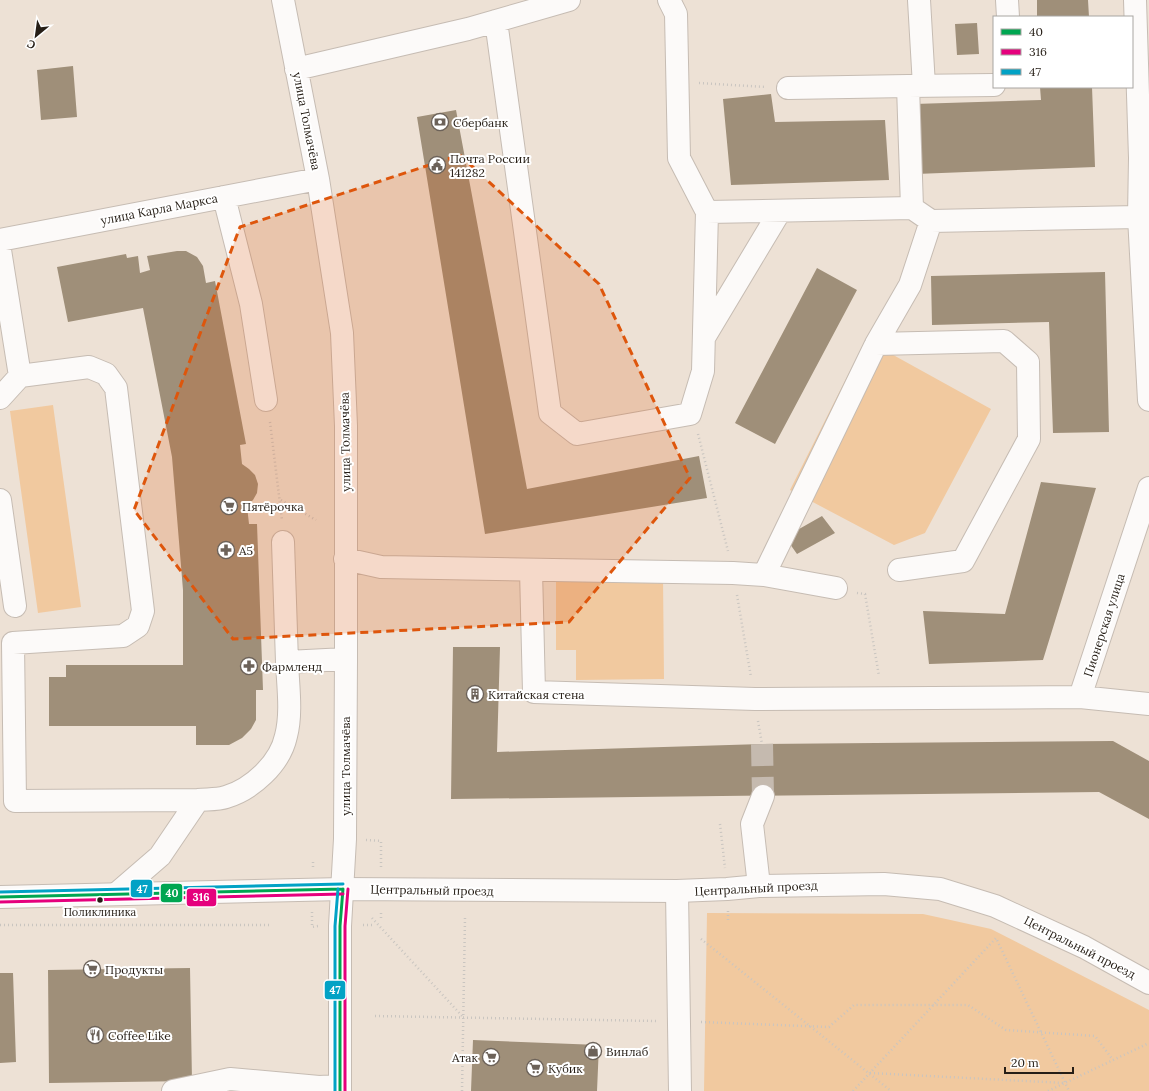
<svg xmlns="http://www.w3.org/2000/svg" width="1149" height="1091" font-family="Lora,serif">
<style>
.green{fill:#f1c99f}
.building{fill:#9f8f79}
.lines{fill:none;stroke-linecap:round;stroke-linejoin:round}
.minor-tunnel{stroke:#c5baaf;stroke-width:22;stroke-dasharray:22 11;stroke-linecap:butt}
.minor-casing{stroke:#c6bcb3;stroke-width:24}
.major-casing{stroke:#c6bcb3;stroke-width:24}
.path{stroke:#c9c5c0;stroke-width:2.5;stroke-dasharray:1 3;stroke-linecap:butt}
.minor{stroke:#fcfaf9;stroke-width:22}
.major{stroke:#fcfaf9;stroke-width:22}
.bus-1-casing{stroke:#fff;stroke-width:6}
.bus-2-casing{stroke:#fff;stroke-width:6}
.bus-3-casing{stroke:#fff;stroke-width:6}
.bus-1{stroke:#00a651;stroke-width:3}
.bus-2{stroke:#e5007d;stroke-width:3}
.bus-3{stroke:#02a2c5;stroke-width:3}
.marked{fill:#de560c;fill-opacity:0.2;stroke:#de560c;stroke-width:3;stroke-dasharray:8 5;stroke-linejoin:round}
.bus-dot{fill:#261e16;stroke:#fff;stroke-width:1.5}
.labels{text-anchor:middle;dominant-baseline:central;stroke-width:4;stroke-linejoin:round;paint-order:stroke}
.bus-label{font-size:11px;fill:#261e16;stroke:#fff}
.street-label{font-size:12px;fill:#261e16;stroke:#fff}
.poi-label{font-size:12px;fill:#261e16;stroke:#fff;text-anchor:start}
.line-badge{stroke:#fff;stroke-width:1.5}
.badge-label{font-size:11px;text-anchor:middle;font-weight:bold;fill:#fff}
</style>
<rect width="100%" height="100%" fill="#ede1d5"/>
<path class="green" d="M886,351L991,409L925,533L894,545L790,490L854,363L866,354Z
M53,405L81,607L38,613L10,411Z
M663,577L664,679L576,680V650H556V578Z
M707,913L923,914L955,921L991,929L1149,1010V1091H704Z"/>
<path class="building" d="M1037,0H1088L1089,17H1037Z
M977,23L979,54L957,55L955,24Z
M73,66L77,117L41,120L37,70Z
M1040,87H1092L1095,167L916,174L914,104L1041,100Z
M771,94L775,122L885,120L889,180L731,185L723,99Z
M456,110L527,489L699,456L707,498L485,534L417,117Z
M177,251H186L197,257L203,266L206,283L215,281L246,444L240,445L242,464L249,469L255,475L258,484L257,493L253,500L247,506L249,524H257L263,690H256V720L251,729L242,738L229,745H196V726H49V677H66V665H183V590L172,457L143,308L68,322L57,267L126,254L127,258L138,256L140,273L150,270L147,256Z
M817,268L857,290L775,444L735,423Z
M1105,272L1109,432L1053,433L1049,322L932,325L931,276Z
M1041,482L1096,488L1043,660L929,664L923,611L1005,614Z
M822,516L835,533L797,554L785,537Z
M453,647H500L497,752L762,744L1113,741L1149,761V819L1099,792L451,799Z
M190,968L192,1081L49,1083L48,970Z
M0,973H13L16,1062L0,1063Z
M473,1040L599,1045L597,1091H471Z"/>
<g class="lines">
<path class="minor-tunnel" d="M762,744L763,796"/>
<g class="minor-casing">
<path id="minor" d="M283,0L318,179L342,333L346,426V659L345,839L340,926V1091
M669,0L676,14L679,158L707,212L912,208
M919,0L924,86
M1007,0L1008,17
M1135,0L1140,158L1139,217L1149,400
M496,21L550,413L577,434L690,414L703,371L707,212
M296,69L468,29L569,0
M994,85L908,86L912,208L931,221L1139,217
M788,88L908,86
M224,197L251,304L266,400
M0,240L318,179
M0,250L20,376L89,367L106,374L116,388L143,611L138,626L123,636L13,643L15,801L198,800C207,799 217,800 226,797C252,789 280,764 286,736C292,713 288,686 287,662
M705,336L780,211
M876,344L1004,341L1028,362L1029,439L963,561L899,570
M0,398L20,376
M1149,488L1080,697L1149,704
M0,500L15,606
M283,542L287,662L346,659
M345,559L381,567L733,573L764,575L876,344L910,285L931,221
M531,570L534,692L755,699L1080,697
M764,575L836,588
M759,886L752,824L763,796
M677,891L680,1091
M116,894L160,856L198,800
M173,1091L230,1079L319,1087L340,1086"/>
</g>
<g class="major-casing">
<path id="major" d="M0,897L343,889L677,891L727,889L759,886L884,884L940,889L995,906L1084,947L1149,983"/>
</g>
<path class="path" d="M699,83L766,87
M270,422L282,520
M698,434L728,551
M281,500L316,520
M857,593L865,594L879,676
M737,595L751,677
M758,721L762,744
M720,824L725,868
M366,840L381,841V867
M313,867V860
M728,911V920
M312,912V927L318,926
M372,918L463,1017
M381,918V912
M0,925H272
M363,925H372
M701,939L891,1091
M375,1016L656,1021
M701,1022L829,1027L854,1005H968L1006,1030L1095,1036L1113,1060
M870,1073L1065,1083
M462,1091L465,918
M853,1091L996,938L1069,1091
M1048,1091L1149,1043"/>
<use href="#minor" class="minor"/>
<use href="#major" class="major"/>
<g class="bus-1-casing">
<path id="bus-1" d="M0,897L343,889
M340,1091V926L343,889"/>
</g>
<g class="bus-2-casing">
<path id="bus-2" d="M0,902L343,894
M345,1091V926L348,889"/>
</g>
<g class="bus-3-casing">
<path id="bus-3" d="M0,892L343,884
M335,1091V926L338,889"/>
</g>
<use href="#bus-1" class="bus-1"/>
<use href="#bus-2" class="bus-2"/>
<use href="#bus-3" class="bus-3"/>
</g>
<path class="marked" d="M460,155L599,284L690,478L569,622L233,639L134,510L240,227Z"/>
<defs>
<g id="bank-ring" transform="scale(0.9)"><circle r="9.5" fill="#fff" stroke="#6c6259" stroke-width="1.5"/><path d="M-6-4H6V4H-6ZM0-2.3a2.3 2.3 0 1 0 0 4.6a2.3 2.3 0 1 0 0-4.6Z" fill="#6c6259"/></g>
<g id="civic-ring" transform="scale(0.9)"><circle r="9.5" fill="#fff" stroke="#6c6259" stroke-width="1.5"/><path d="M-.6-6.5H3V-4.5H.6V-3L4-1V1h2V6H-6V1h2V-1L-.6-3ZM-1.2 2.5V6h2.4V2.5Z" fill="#6c6259"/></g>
<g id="supermarket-ring" transform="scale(0.9)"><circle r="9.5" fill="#fff" stroke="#6c6259" stroke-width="1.5"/><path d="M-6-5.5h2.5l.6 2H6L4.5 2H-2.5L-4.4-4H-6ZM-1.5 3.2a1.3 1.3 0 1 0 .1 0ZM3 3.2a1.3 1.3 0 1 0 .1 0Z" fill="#6c6259"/></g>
<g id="pharmacy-ring" transform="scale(0.9)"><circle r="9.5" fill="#fff" stroke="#6c6259" stroke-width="1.5"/><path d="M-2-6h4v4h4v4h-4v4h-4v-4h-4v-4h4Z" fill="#6c6259"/></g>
<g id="building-ring" transform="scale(0.9)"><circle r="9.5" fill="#fff" stroke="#6c6259" stroke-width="1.5"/><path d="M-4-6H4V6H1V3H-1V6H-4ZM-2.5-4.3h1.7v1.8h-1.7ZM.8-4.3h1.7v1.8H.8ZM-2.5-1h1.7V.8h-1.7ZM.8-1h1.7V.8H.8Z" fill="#6c6259"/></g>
<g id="restaurant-ring" transform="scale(0.9)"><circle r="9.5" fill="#fff" stroke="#6c6259" stroke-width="1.5"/><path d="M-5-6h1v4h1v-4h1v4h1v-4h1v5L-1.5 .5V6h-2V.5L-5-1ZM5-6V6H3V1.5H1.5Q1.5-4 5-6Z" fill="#6c6259"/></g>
<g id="shop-ring" transform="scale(0.9)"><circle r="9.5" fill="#fff" stroke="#6c6259" stroke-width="1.5"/><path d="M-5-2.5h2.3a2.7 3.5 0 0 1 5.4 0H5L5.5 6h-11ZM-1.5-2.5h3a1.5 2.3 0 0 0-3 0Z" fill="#6c6259"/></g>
</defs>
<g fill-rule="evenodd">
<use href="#bank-ring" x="440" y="122"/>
<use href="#civic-ring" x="437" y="165"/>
<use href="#supermarket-ring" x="229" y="506"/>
<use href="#pharmacy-ring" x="226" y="550"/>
<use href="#pharmacy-ring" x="249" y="666"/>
<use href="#building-ring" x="475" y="694"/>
<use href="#supermarket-ring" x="92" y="969"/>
<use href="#restaurant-ring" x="95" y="1035"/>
<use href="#shop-ring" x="593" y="1051"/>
<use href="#supermarket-ring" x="491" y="1057"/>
<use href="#supermarket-ring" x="535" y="1068"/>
</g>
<circle class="bus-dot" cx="100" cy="900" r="3.5"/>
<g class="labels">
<g class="bus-label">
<text x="100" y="912">Поликлиника</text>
</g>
<g class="street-label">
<text transform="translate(307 121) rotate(79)">улица Толмачёва</text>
<text transform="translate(159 209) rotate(-11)">улица Карла Маркса</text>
<text transform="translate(345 442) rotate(-91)">улица Толмачёва</text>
<text transform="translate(1104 625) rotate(-72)">Пионерская улица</text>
<text transform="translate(345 766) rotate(-90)">улица Толмачёва</text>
<text transform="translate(756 888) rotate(-3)">Центральный проезд</text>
<text transform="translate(432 890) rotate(1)">Центральный проезд</text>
<text transform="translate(1080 947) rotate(27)">Центральный проезд</text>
</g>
<g class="poi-label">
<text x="453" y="122">Сбербанк</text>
<text x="450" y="158">Почта России<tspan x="450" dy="14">141282</tspan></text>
<text x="242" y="506">Пятёрочка</text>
<text x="239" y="550">А5</text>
<text x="262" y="666">Фармленд</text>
<text x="488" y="694">Китайская стена</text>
<text x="105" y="969">Продукты</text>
<text x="108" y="1035">Coffee Like</text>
<text x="606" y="1051">Винлаб</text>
<text x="478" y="1057" text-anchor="end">Атак</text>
<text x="548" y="1068">Кубик</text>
</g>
</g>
<g class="line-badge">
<rect x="130" y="879" width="23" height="19" rx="4" fill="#02a2c5"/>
<rect x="160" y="883" width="23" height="20" rx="4" fill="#00a651"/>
<rect x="186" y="888" width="31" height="19" rx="4" fill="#e5007d"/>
<rect x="324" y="980" width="22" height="20" rx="4" fill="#02a2c5"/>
</g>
<g class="badge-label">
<text x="142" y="893">47</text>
<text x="172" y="897">40</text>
<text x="201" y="901">316</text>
<text x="335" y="994">47</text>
</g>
<rect x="993" y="16" width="140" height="72" fill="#ffffff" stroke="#a8a5a2"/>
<rect x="1001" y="29" width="20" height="6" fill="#00a651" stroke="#a8a5a2"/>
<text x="1029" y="36" font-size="12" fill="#261e16">40</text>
<rect x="1001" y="49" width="20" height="6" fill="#e5007d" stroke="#a8a5a2"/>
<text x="1029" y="56" font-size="12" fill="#261e16">316</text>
<rect x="1001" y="69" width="20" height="6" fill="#02a2c5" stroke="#a8a5a2"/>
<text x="1029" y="76" font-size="12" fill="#261e16">47</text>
<g transform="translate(36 36) rotate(209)" stroke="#ffffff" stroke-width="3" paint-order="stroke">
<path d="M0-3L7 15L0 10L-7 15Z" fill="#261e16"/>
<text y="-6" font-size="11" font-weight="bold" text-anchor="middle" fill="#261e16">С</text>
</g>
<path d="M1005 1067v6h68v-6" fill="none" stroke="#261e16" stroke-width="2"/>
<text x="1011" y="1067" font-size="12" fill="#261e16" stroke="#ffffff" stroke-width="3" paint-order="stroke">20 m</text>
</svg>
